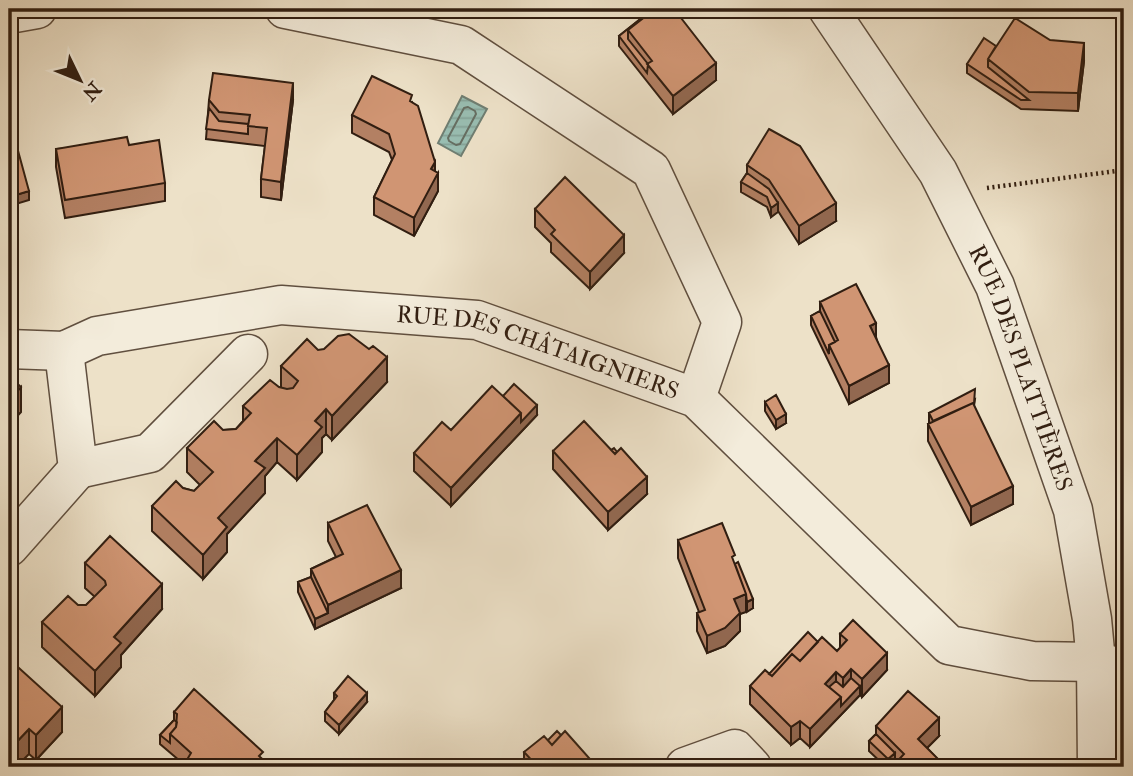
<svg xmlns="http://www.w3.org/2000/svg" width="1133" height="776" font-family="'IM FELL Double Pica',serif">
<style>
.water{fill:url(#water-rules);stroke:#6f7e72;stroke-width:2}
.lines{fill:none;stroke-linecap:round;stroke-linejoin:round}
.shore{stroke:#656e62;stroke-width:2}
.minor-casing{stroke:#604f3f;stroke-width:41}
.path{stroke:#311e11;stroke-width:4.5;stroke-dasharray:2 3.5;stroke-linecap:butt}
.minor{stroke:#f3ecdb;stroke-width:38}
.wall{fill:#b38063;stroke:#311e11;stroke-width:2}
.shaded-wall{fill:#926850;stroke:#311e11;stroke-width:2}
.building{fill:#d09573;stroke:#311e11;stroke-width:2}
.labels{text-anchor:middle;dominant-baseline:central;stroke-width:5;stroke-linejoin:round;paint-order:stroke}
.street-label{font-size:23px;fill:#311e11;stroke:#f3ecdb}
</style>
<defs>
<pattern id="water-rules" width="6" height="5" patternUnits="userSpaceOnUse" patternTransform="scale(1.75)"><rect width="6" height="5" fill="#99beb2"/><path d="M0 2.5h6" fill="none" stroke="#84a398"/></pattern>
</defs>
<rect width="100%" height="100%" fill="#ede1c8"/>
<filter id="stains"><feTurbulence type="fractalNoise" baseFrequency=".00286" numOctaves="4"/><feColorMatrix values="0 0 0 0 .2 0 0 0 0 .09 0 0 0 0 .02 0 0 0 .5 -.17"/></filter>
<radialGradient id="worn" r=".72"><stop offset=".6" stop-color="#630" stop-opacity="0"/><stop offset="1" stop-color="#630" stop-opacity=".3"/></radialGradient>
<path class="water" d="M462,96L487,109L461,156L438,143Z"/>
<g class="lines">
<path class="shore" d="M468,107L475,111L476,114L460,144L456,145L449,141L448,138L464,108Z"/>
<g class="minor-casing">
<g id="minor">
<path d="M285,9L461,45L651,170L722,322L696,398"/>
<path id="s1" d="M828,9L938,172L995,286L1073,510L1092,619L1096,662L1097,767"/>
<path d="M9,14L37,9"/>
<path id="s2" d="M9,349L64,351L97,336L281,305L477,320L696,398L949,645L1032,661L1096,662L1124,668"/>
<path d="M78,469L150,453L248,354"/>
<path d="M9,547L78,469L64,351"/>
<path d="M685,767L735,749L752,767"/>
</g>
</g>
<path class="path" d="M987,188L1124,170"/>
<use href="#minor" class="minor"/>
</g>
<path class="wall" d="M653,9L716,80L673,114L619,46V36Z
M996,46L1084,61L1078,111L1021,109L967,73V64Z
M209,100H293L281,200L261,197V179L265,146L206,139Z
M412,102L435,171L438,191L414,236L374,215V197L392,160L389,152L352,133V115Z
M129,145L165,183V201L65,218L56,167V149Z
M747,165L836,221L799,244L778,211L771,217L767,207L741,192V182L747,173Z
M1121,190H1124V216L1121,200Z
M535,209L624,253L590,289L551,252V243L535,227Z
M820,302L876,337L889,383L849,404L811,325V316L820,311Z
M318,350L387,382L332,440L326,434L322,438V452L297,480L277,462L265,476V493L227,534V552L203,579L152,531V506L183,488L194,491L200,485L187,472V448L223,430L236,429L243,421V406L279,387L281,388V366Z
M503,396L537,415L451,506L414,471V453L451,430Z
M975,399L974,406L1013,504L971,525L928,441V424L929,423V413Z
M765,402L786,423L776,429L765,411Z
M553,451L647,494L608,530L553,469Z
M328,523L401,588L315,629L298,592V582L311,577V569L336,557L328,541Z
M678,540L735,564L753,608L740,614V631L725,646L707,653L697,631V613L699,612L678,558Z
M85,563L162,609L121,655V667L95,696L42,647V622L78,605H86L95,597L85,588Z
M840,634L887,670L862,697L860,695L810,747L800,738L791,745L750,704V686L818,642L837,651L840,648Z
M9,659L62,732L36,760L29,754Z
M334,693L367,702L339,734L325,721V712L334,700Z
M174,712L263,760L271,767H187L160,744V735L174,720Z
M876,726L939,736L927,748L945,767L895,763L889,767H886L869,751V741L876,734Z
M548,740L597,767H524V752Z"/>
<path class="shaded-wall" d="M1084,43V61L1078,111V93Z
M716,63V80L673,114V96Z
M293,83V100L281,200V182Z
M435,162V178L438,173V191L414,236V218L431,169Z
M16,187L15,208L9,210V192Z
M29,191V200L16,204V195Z
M778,203V212L771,217V208Z
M836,203V221L799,244V226Z
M624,235V253L590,289V272Z
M876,323V340L870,326Z
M387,357V382L332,440V416Z
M889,365V383L849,404V386Z
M21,387V412L9,425V400Z
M537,405V415L451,506V488L521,413Z
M326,409V434L322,438V452L297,480V455L315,421Z
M786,414V423L776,429V420Z
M14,423V448L9,453V429Z
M277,438V462L265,476V493L227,534V552L203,579V555L218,518L255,461Z
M647,477V494L608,530V512Z
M1013,486V504L971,525V507Z
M401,570V588L315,629V619L328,613V605Z
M162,584V609L121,655V667L95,696V671L114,637Z
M746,594V612L740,614V631L725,646L707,653V636L734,599Z
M753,599V608L747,612V602Z
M887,653V670L862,697V679Z
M851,669V687L843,696V678Z
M836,672V690L830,696L825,684Z
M860,686V695L810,747V729L841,697Z
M367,693V702L339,734V725Z
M62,707V732L36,760V735Z
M939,718V736L918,757V739Z
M800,721V738L791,745V727Z
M29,729V754L16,767H9V750Z
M895,753V763L888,767V759Z"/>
<path class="building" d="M653,9H655L628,30V39L648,64L647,73L619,36Z
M655,9H674L716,63L673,96L647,64L652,61L628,30Z
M1015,18L1050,40L1084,43L1078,93L1029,92L988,59Z
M984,38L996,46L988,59V67L1029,100H1021L967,64Z
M213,73L293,83L281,182L261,179L267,128L248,126L250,115L219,112L209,100Z
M372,76L412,95L410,101L418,106L435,162L431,169L438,173L414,218L374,197L395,154L389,134L352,115Z
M209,108L219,121L248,124V134L206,129Z
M769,129L800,146L836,203L799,226L769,180L747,165Z
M127,137L129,145L159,140L165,183L65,200L56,149Z
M17,147L29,191L16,195V187L9,169V149Z
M9,169L16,187L15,190L9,192Z
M747,173L769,189L778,203L771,208L767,197L741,182Z
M565,177L624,235L590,272L551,234L555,230L535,209Z
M1121,190H1124V206Z
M856,284L876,323L870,326L889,365L849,386L829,345L838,340L820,302Z
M820,311L835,342L829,345V354L811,316Z
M349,334L369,349L373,346L387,357L332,416L326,409L315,421L322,427L297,455L277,438L255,461L265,468L218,518L227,527L203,555L152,506L176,481L183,488L194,491L213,472L187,448L214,421L223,430L236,429L251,413L243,406L270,380L279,387L287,389L293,388L298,381L281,366L307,339L318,350L324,349L338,336Z
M9,376L21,387L9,400Z
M514,384L537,405L521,422V413L503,396Z
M492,386L521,413L451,488L414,453L442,422L451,430Z
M975,389L974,404L973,403L933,421L929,413Z
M776,395L786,414L776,420L765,402Z
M973,403L1013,486L971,507L928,424Z
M9,418L14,423L9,429Z
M584,421L615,454L621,448L647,477L608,512L553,451Z
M614,448L617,452L615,454L611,450Z
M367,505L401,570L328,605L311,569L343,554L328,523Z
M722,523L735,555L732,557L746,594L734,599L740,613L725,628L707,636L697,613L705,610L678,540Z
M110,536L162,584L114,637L121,643L95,671L42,622L68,596L78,605H86L106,585L105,581L85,563Z
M738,562L753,599L747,602L746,594L735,564Z
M311,577L328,613L315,619L298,582Z
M853,620L887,653L862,679L851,669L843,678L836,672L825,684L841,697L810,729L800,721L791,727L750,686L765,670L772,676L792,654L800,661L822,637L837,651L847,640L840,634Z
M808,632L818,642L800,661L792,654L772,676L769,674Z
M9,659L62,707L36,735L29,729L9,750Z
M348,676L367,693L339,725L325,712L337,696L334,693Z
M851,678L860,686L841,706V697L829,687L836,681L843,687Z
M194,689L263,752L259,756L271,767H198L188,758L191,753L170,734L176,727L177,714L174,712Z
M908,691L939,718L918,739L945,766V767H892L904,754L876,726Z
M174,720L177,722L176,727L170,734V743L160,735Z
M557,731L561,735L552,745L548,740Z
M565,731L597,767H538L524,752L544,736L552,745Z
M876,734L895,753L888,759L869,741Z"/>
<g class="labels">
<g class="street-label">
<text stroke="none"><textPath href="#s2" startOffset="541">RUE DES CHÂTAIGNIERS</textPath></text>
<text stroke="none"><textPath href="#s1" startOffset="410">RUE DES PLATTIÈRES</textPath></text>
</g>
</g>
<rect width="1133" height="776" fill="none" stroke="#ede1c8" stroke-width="35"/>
<rect x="10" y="10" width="1112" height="755" fill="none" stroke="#311e11" stroke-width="3.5"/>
<rect x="18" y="18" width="1098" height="741" fill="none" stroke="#311e11" stroke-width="2"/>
<g transform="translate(80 80) rotate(133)" stroke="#f3ecdb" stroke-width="5" paint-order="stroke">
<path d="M0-5L12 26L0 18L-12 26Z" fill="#311e11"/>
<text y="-10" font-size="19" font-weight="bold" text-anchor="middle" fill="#311e11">N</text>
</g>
<rect width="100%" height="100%" filter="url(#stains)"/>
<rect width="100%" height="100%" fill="url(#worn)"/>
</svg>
